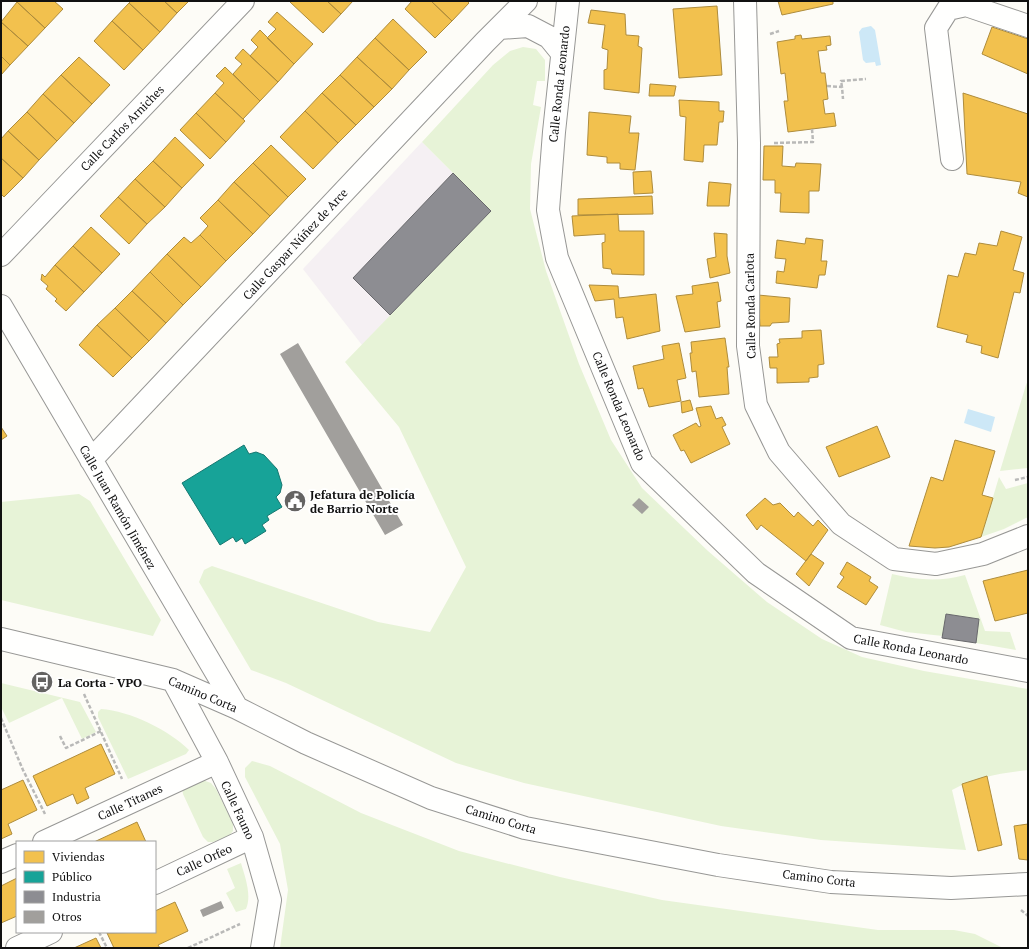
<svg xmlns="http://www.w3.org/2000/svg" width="1029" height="949" font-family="'PT Serif',serif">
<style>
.industrial{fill:#f5f0f3}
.green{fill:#e7f3d7}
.water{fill:#cde8f7}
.homes{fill:#f2c14e;stroke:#ae8c3c}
.public{fill:#17a398;stroke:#157770}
.industry{fill:#8d8d92;stroke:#68686b}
.building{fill:#a19f9c}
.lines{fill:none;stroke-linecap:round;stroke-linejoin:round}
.minor-casing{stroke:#979795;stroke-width:24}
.path{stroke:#b9b9b8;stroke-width:2.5;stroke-dasharray:4 2;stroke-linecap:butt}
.minor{stroke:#fffffe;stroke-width:22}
.labels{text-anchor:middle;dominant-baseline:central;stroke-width:4;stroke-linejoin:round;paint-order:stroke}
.street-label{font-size:12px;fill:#111;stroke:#fff}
.poi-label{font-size:12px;font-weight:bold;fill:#111;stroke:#fff;text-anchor:start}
</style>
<rect width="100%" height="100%" fill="#fdfcf7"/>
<path class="industrial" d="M422,142L491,211L362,345L303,269Z"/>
<path class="green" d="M523,47L536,49L545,60V81H537L533,105L541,107L531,164L530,209L546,271L579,364L611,440L642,488L708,551L767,602L822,639L862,657L924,671L1028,689V770C1001,773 976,777 952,790L966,850L821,840L721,826L524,783L456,763L286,683L251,670L199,582L204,570L212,566L378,622L430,632L466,567L399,427L345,362L491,211L422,142L493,65L510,51Z
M1028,380V468L1000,471L1026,385Z
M999,477L1006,489L1028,483V517L1004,529L981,537Z
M79,494L90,501L161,620L153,636L1,600V502Z
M892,574C917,580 939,582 965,575L985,631L1010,632L1016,650L976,643L979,619L946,614L943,636L906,632L880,625Z
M1,683L80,702L96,732L82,739L62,698L9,723L1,707Z
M101,709C130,711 169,730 189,750L186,754L128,779L98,717V712Z
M252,761L270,766L361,813L459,851L560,877L662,900L777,916L878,930H954L975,934L1003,948H280L288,890L280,844L245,777V768Z
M197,778L211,783L216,789L233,823V831L229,836L213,842H208L203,837L183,794L182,787Z
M241,863C245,877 252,895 246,909L236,912L226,893L235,888L227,869Z"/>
<path class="water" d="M871,26L875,30L881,65L876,66L875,62L866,63L863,60L859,32L862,28Z
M968,409L995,417L991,432L964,423Z"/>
<path class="homes" d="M18,1H54L63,9L45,28L17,2Z
M131,1H164L177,13L160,32L129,3Z
M164,1H189L177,13Z
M291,1H327L341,14L323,33L290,2Z
M327,1H353L341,14Z
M412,1H431L452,21L435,38L405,9Z
M431,1H467L469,3L452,21Z
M778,1H833V4L782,15Z
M17,2L45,28L28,46L1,22Z
M129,3L160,32L143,50L112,21Z
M717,6L722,75L679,78L673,9Z
M591,10L625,14L626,35L639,36L638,46L642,48L639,93L604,89V70L607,69L608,50L602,48L605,25L588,23Z
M277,12L313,44L294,64L267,38L276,29L268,22Z
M393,19L427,52L409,70L375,38Z
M112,21L143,50L124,70L94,41Z
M1,22L28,46L10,65L1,56Z
M992,27L1028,39V74L982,54Z
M260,30L294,64L278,82L250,56L258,47L251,40Z
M801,35L802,39L830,36L831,45L826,46L827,50L818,51L821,73H825L828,99L823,100L825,114L834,113L836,126L788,132L784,101H788L785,73L781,74L777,42L795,39V36Z
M375,38L409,70L392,89L357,57Z
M243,49L278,82L260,101L233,74L242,64L235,58Z
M1,56L10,65L1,75Z
M79,57L110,85L92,104L61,75Z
M357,57L392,89L374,107L340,75Z
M225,67L260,101L243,119L215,93L224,83L216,76Z
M61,75L92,104L74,123L43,94Z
M340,75L374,107L356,125L322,93Z
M650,84L676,86L674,96H649Z
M215,93L245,121L226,142L196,113Z
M322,93L356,125L338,143L305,111Z
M963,93L1028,114V197L1018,193L1021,182L967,174Z
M43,94L74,123L57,141L27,112Z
M679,100L719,102V111H724L723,122H719L717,145H704L703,162L684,160L686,117L680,116Z
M305,111L338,143L313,169L280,137Z
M27,112L57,141L39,160L8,131Z
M589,112L631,116L629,133H639L635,170L620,169V163H607V157L587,155Z
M196,113L226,142L210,159L180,130Z
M8,131L39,160L23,178L1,158V139Z
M175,137L204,165L182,188L153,161Z
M271,145L306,179L288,197L253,163Z
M764,146H783L782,166L795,167L796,163L821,164L819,191H809V213L780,212L781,193H775V180H763Z
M1,158L23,178L4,197L1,194Z
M153,161L182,188L165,207L135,179Z
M253,163L288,197L270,216L234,182Z
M651,171L653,193L634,194L633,172Z
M135,179L165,207L147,224L118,197Z
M234,182L270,216L253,234L218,200Z
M709,182L731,184L729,206H707Z
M652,196L653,214L578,215V199Z
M118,197L147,224L129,244L100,216Z
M218,200L253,234L226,261L200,235L208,226L200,218Z
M618,214L619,231H644V275L612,274L611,269L603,268L602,243L605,242V234L574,236L572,216Z
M91,227L120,254L102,273L73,246Z
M1001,231L1022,237L1013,270L1024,273L1020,293L1014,292L998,358L981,353L982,346L966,342L968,335L937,327L948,275L958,277L965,253L976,255L979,243L997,246Z
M714,233L727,234V256L730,273L710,278L707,259L716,257Z
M200,235L226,261L201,287L167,254L184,237L191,243Z
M806,238L823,240L821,261H827L825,275H819L817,288L776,283L777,271L784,272L786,259L775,258L777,240L805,244Z
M73,246L102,273L84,292L55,265Z
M167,254L201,287L183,305L150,272Z
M55,265L84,292L66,311L55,301L57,299L46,289L48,286L41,280L42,274L45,277Z
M150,272L183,305L166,323L132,291Z
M718,282L721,301L717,302L720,327L685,332L676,296L693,294L692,286Z
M589,285L618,286L619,298L656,294L660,331L627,339L623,317L616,318L614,299L595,301Z
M132,291L166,323L149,341L115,308Z
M758,295L790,298L789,322L772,323L770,326H760Z
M115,308L149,341L132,358L97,325Z
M97,325L132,358L113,377L79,345Z
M821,330L824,364L818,365V377L809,378V382L777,383V368H770L769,357H778L777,344L780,343L779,339L802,338V331Z
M725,338L729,367H727L729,394L699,397L696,371L692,372L690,353H692L691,342Z
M679,343L686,378L677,380L681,401L649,407L643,388L638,389L633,366L664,359L662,346Z
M690,400L693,410L682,413L681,402Z
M711,406L716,419L722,417L726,425L722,427L730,444L691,463L684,450L681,451L673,435L696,423L699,427L701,426L696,408Z
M877,426L890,457L839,477L826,447Z
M1,427L7,436L1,440Z
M955,440L995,451L982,495L993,498L981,537L949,547L935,548L909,546L931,477L943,481Z
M765,498L773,505L780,503L794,517L798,512L813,526L818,520L828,530L806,561L761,525L757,530L746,515Z
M811,554L824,563L809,586L796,574Z
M847,562L871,577L869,581L878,587L866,605L837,587L844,577L840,574Z
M1028,570V613L995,621L983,581Z
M101,744L115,774L85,788L89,798L77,804L73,794L47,806L33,776Z
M987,776L1002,845L978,851L962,784Z
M23,780L37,810L8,824L12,834L1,839V790Z
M137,822L146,842H94Z
M1028,824V860L1019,859L1014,826Z
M17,878V916L1,923V886Z
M175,902L188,931L158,945L160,948H114L107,933L155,932V911Z
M96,938L101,948H74Z"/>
<path class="public" d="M244,445L249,454L256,452L264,455L277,469L282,485L280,493L276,497L282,507L267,516L269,520L262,525L266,531L245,544L242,538L236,542L233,537L220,545L182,483Z"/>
<path class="industry" d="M453,173L491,211L390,315L353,278Z
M946,614L979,619L976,643L942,638Z"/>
<path class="building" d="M298,343L403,525L385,535L280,354Z
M639,498L649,507L642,514L632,505Z
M221,901L224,908L203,917L200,910Z"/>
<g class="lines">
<g class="minor-casing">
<path id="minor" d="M568,1L554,132L548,210L557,258L642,463L756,573L851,638L1028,671
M745,1L749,143L748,346L756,405L779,452L841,524L894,559L936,564L983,554L1028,536
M499,28L528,26L549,37L562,53
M952,159L936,28L948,9L966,5L1028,26
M1,255L243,1
M1,306L237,708
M91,460L485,42L526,1
M1,639L173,680L237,708L306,743L431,798L525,828L718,865L831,882L951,888L1028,884
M173,680L217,762L252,837L270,900L262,948
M44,842L217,762
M1,862L17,855
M155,883L252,837
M17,948L51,932"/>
</g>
<path class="path" d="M770,34L779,31
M827,86L842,87L843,99
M842,87L841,81L866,79
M774,143L813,142L812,129
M1015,480L1028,477
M84,694L122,779
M1,718L23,770L45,814
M60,736L66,748L101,731
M1021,910L1028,916
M99,932L107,948
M188,948L240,924"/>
<use href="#minor" class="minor"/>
</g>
<defs>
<g id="civic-disc" transform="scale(1.15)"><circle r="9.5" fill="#646362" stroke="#fff"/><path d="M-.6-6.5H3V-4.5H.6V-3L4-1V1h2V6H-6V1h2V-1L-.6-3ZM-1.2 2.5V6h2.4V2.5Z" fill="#fff"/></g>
<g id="bus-disc" transform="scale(1.15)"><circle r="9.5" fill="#646362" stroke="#fff"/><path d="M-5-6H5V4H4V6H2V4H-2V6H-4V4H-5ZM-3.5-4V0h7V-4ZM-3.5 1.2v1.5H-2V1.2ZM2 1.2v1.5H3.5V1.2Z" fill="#fff"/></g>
</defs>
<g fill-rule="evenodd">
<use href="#civic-disc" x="295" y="501"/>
<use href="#bus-disc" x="42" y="682"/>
</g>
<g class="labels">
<g class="street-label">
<text transform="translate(559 84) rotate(-84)">Calle Ronda Leonardo</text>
<text transform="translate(122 128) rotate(-46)">Calle Carlos Arniches</text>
<text transform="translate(295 244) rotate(-47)">Calle Gaspar Núñez de Arce</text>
<text transform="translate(750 306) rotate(-91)">Calle Ronda Carlota</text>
<text transform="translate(619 406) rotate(67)">Calle Ronda Leonardo</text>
<text transform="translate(118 507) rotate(60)">Calle Juan Ramón Jiménez</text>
<text transform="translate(911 649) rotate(11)">Calle Ronda Leonardo</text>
<text transform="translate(203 694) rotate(23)">Camino Corta</text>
<text transform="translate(130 802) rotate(-25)">Calle Titanes</text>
<text transform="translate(238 810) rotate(65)">Calle Fauno</text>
<text transform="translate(501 819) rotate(17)">Camino Corta</text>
<text transform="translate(204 860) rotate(-25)">Calle Orfeo</text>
<text transform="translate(819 878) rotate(7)">Camino Corta</text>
</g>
<g class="poi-label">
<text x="310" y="494">Jefatura de Policía<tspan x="310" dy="14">de Barrio Norte</tspan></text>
<text x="58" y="682">La Corta - VPO</text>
</g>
</g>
<rect width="1029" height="949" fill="none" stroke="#111111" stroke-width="4"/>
<rect x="16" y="841" width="140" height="92" fill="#ffffff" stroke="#a0a0a0"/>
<rect x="24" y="851" width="20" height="12" fill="#f2c14e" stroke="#a0a0a0"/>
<text x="52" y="861" font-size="12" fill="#111111">Viviendas</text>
<rect x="24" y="871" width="20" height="12" fill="#17a398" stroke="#a0a0a0"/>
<text x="52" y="881" font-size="12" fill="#111111">Público</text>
<rect x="24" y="891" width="20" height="12" fill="#8d8d92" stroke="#a0a0a0"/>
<text x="52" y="901" font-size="12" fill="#111111">Industria</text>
<rect x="24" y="911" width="20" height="12" fill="#a19f9c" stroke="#a0a0a0"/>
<text x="52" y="921" font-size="12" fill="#111111">Otros</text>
</svg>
